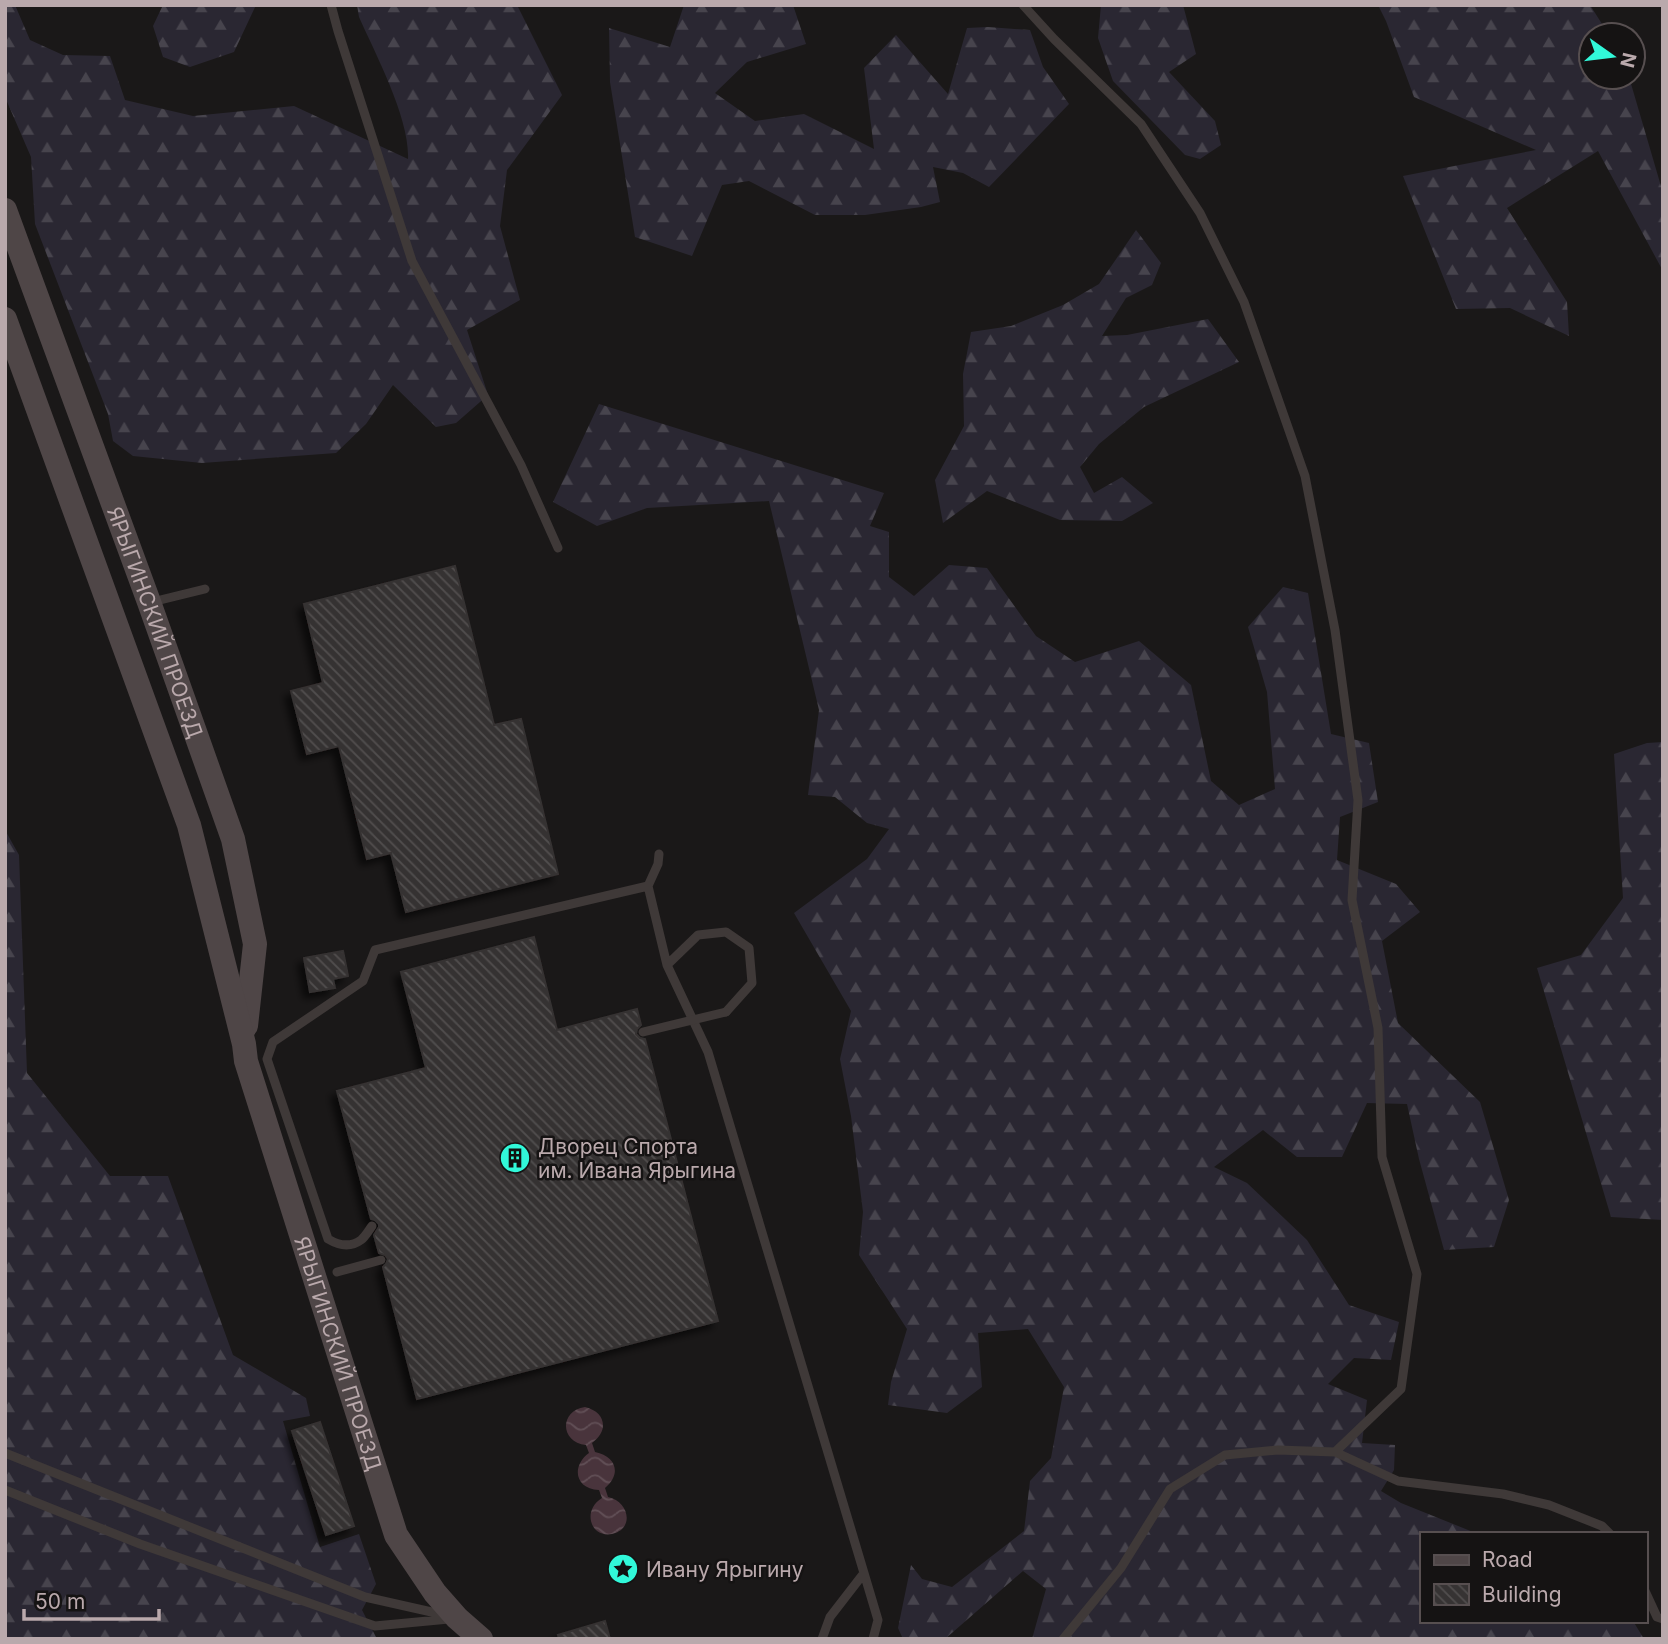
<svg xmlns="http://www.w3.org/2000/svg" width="1668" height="1644" font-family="Inter,sans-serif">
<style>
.forest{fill:url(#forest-firs)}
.water{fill:url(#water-waves)}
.building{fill:url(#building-back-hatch);stroke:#363232;stroke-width:2;filter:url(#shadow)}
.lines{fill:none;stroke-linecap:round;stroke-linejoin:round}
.service{stroke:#3f3938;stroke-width:9}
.secondary{stroke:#4f4647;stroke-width:24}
.service-bridge{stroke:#3f3938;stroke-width:9}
.labels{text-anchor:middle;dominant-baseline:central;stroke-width:5;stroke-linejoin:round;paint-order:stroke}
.street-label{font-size:21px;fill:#baa9ac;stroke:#151313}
.poi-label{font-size:21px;fill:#baa9ac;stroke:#151313;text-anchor:start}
</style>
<defs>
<pattern id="forest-firs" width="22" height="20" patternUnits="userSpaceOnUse" patternTransform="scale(1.75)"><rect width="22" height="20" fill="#2a2732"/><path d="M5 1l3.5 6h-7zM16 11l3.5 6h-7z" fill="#47444d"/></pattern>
<pattern id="water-waves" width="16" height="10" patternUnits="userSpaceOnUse" patternTransform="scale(1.75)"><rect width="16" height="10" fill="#49343c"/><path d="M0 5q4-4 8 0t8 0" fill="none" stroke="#614f56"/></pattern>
<pattern id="building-back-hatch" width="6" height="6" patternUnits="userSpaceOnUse" patternTransform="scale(1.75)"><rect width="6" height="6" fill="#363333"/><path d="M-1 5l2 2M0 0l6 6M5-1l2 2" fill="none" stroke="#514e4e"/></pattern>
<filter id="shadow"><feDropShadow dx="-6" dy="6" stdDeviation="3.5" flood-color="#0009"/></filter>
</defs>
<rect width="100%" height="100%" fill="#1a1818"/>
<path class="forest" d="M5,5H15L30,40L63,55L110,56L125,100L193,116L294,106L408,159C410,119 376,55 359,17L357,5H517L562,95L507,170L500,226L520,300L467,330L488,395L456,423L436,427L393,385L366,424L336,453L202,463L133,456L113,441L108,414L35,224L31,157L5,97Z
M163,5H256L234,52L190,67L163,57L153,26Z
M684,5H793L806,44L747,62L715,93L755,121L804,114L874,149L864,68L896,35L948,94L967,28L988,27L1030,30L1043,67L1069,104L989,187L963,173L933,167L940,202L921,207L865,215H815L749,181L722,185L692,256L635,237L610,82L609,28L670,47Z
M1101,5H1183L1196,54L1169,72L1215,121L1221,145L1200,159L1185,155L1113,81L1098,38Z
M1378,5H1590L1609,35H1591V77H1629L1663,193V271L1598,151L1507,208L1567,302L1569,336L1510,308L1456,309L1403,176L1536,150L1414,97L1386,21Z
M1136,230L1161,263L1152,285L1126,298L1102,336L1127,335L1208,319L1239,362L1144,407L1099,444L1080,467L1094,493L1122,477L1153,503L1122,521L1060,520L987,491L943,523L935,480L964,426L963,374L971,332L1011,326L1063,305L1099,284Z
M599,404L884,493L870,526L889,532V577L914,596L949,565L987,568L1036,636L1075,662L1139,641L1191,685L1211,781L1239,805L1275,789L1267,692L1248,627L1283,587L1308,593L1331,734L1369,743L1378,802L1340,817L1337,860L1396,884L1420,912L1382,941L1398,1023L1480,1102L1509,1200L1494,1247L1444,1250L1419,1159L1407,1104L1367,1103L1342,1157H1297L1263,1130L1214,1167L1247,1183L1307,1240L1349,1305L1399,1322L1391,1360L1354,1358L1328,1384L1367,1400L1362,1443L1395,1445L1394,1470L1381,1491L1401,1503L1478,1534H1421V1621H1633L1644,1639H1032L1046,1589L1023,1571L945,1639H903L898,1628L911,1565L922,1579L952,1587L1024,1531L1030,1481L1051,1458L1064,1387L1028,1329L978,1333L982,1387L947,1413L888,1405L891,1382L907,1329L859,1255L863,1212L851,1116L840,1059L851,1011L794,913L867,859L889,829L867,823L835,797L808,795L819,710L769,501L647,508L597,526L553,502Z
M1663,742V1220L1611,1217L1537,968L1581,955L1623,898L1614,754L1647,743Z
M5,830L19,855L27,1073L110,1176H168L233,1355L306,1398L310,1416L283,1421L320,1547L359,1534L376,1584L362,1610L377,1639H5Z"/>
<path class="water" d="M585,1407C606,1412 609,1431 592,1443L595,1452C616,1456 622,1474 605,1488L608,1497C629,1501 635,1529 612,1534C590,1538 582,1510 602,1498L599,1490C575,1489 571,1466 589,1453L586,1445C560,1442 559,1411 585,1407Z"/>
<path class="building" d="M455,566L494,725L521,719L558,874L406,912L391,853L367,859L339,746L307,754L291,691L323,683L304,604Z
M534,937L557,1030L637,1009L641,1025L637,1029L636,1034L640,1038L645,1039L718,1321L417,1399L383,1267L386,1264L388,1259L385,1255L379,1253L374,1235L379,1227V1224L375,1220L371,1219L337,1091L426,1068L401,972Z
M343,951L348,976L333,979L335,988L310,992L304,958Z
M320,1422L354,1526L326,1535L292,1431Z
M605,1621L610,1639H559L558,1635Z"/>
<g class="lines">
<path class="service" d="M331,5L338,31L412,261L521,465L558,548
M1023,5L1054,39L1141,124L1200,213L1244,302L1305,476L1335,630L1358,800L1352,900L1378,1028L1382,1157L1417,1274L1401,1389L1335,1452
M152,602L205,589
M659,854L658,864L648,886L667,965L708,1052L864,1573L830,1617L822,1639
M667,965L698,935L726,932L749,948L752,983L726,1012
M372,1226C369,1230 365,1237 361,1240C350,1248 338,1245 328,1239L267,1059L273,1042L363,981L375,950L648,886
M337,1272L381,1260
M5,1453L365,1597L445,1615
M5,1490L140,1544L375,1626L449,1619
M864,1573L878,1620L873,1639
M1645,1591L1657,1617L1663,1619
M1063,1639L1121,1568L1170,1489L1225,1455L1278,1450L1335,1452L1398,1481L1503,1494L1549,1505L1602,1526L1610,1534"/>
<g class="secondary">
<path id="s1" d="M5,210L149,602L233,839L255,944L246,1026"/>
<path id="s2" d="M5,319L189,825L244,1044L246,1061L396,1535L435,1593L457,1618L481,1639"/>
</g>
<path class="service-bridge" d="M643,1032L726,1012"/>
</g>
<defs>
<g id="building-disc" transform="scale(1.575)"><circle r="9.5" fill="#31f8d9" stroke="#151313"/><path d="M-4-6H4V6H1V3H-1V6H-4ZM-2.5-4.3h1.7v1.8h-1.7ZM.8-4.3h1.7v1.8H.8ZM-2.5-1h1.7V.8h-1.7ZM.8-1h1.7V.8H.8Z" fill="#111"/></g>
<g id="sight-disc" transform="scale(1.575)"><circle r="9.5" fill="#31f8d9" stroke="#151313"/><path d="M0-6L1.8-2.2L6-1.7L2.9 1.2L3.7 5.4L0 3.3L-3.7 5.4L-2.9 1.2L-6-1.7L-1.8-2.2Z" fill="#111"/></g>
</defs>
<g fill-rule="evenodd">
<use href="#building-disc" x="515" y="1158"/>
<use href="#sight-disc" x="623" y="1569"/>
</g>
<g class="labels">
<g class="street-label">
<text stroke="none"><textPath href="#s1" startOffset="439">ЯРЫГИНСКИЙ ПРОЕЗД</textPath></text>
<text stroke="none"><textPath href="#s2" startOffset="1088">ЯРЫГИНСКИЙ ПРОЕЗД</textPath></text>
</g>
<g class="poi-label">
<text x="538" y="1146">Дворец Спорта<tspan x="538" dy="24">им. Ивана Ярыгина</tspan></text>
<text x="646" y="1569">Ивану Ярыгину</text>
</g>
</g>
<rect width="1668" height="1644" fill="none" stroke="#baa9ac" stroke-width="14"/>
<rect x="1420" y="1532" width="228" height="91" fill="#151313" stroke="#574f50" stroke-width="2"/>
<rect x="1434" y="1555" width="35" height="10" fill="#4f4647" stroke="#574f50" stroke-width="2"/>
<text x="1482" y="1567" font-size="21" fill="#baa9ac">Road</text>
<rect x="1434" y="1584" width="35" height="21" fill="url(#building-back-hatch)" stroke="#574f50" stroke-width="2"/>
<text x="1482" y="1602" font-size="21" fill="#baa9ac">Building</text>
<g transform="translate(1612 56) rotate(104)"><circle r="33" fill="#151313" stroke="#574f50" stroke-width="2"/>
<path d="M0-5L12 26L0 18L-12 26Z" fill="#31f8d9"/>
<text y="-10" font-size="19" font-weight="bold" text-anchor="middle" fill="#baa9ac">N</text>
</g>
<path d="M24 1609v10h135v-10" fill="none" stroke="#baa9ac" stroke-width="3.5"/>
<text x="35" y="1609" font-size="21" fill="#baa9ac" stroke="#151313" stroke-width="5" paint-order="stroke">50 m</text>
</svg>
